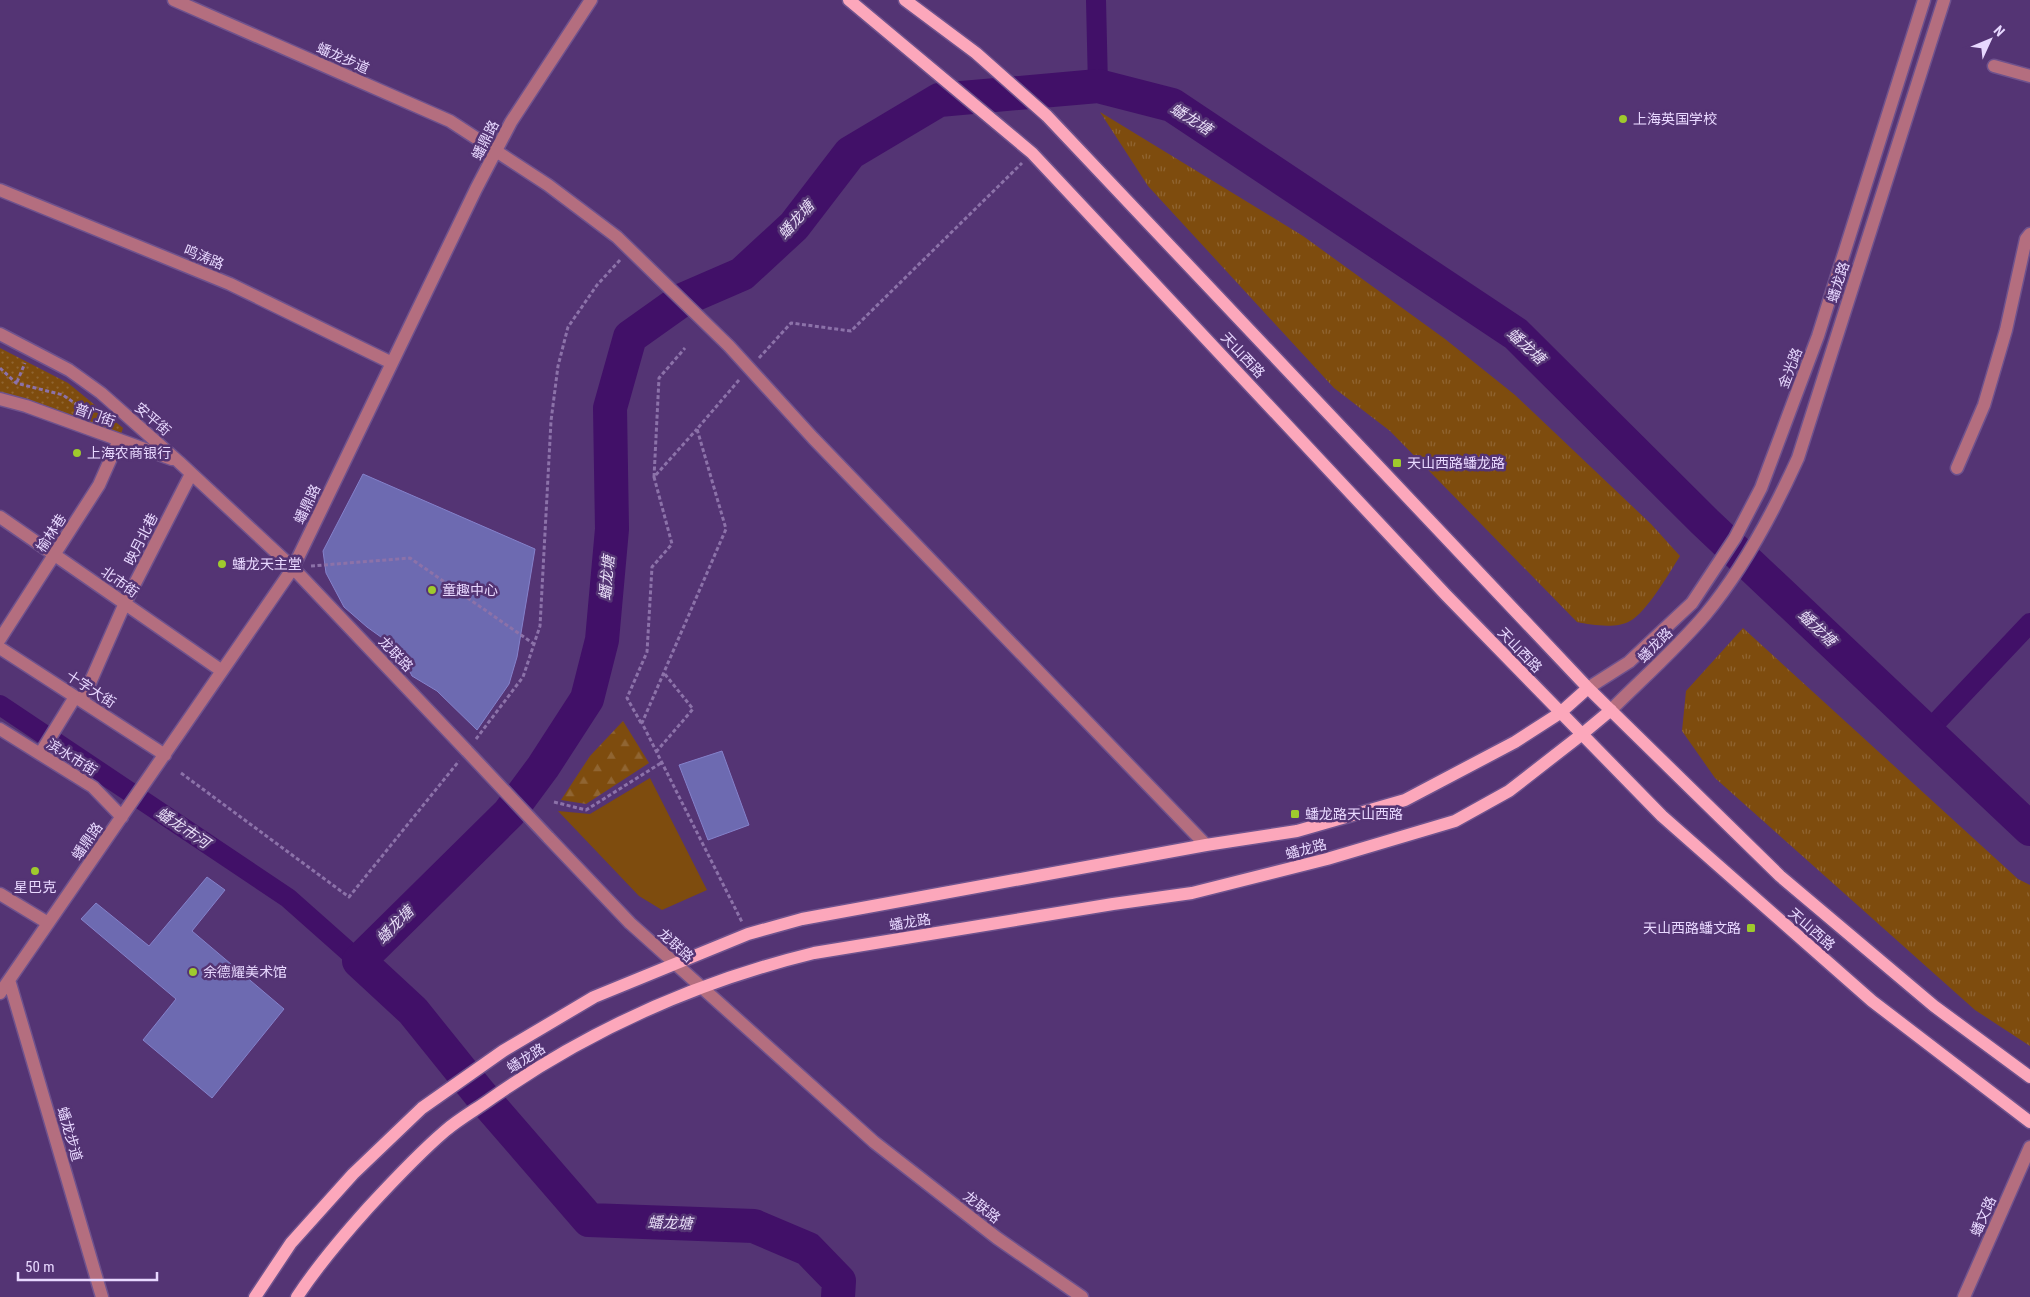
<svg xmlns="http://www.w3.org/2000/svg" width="2030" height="1297" font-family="'Roboto Condensed','Noto Sans SC',sans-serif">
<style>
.grass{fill:#7e4c0e}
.forest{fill:url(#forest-firs)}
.park{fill:url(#park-tufts)}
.garden{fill:url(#garden-dots)}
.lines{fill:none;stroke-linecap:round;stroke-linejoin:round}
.canal{stroke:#411068;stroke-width:20}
.river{stroke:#411068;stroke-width:34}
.building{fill:#6d6ab1;stroke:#8582cb}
.minor-casing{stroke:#6f528d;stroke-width:15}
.major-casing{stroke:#6f528d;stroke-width:15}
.path{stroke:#8c72a9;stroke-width:3;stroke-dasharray:4 2.5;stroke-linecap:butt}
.minor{stroke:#b46e7f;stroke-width:12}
.major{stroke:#fca7bb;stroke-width:12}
.minor-bridge-casing{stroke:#6f528d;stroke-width:15;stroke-linecap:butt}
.minor-bridge{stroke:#b46e7f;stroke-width:12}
.poi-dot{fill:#9fca2d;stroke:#543474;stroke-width:2}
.labels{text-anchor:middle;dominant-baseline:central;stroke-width:5;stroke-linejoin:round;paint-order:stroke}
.street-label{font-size:14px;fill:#e8d8ff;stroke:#543474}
.poi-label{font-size:14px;fill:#e8d8ff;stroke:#543474;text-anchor:start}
.water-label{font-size:15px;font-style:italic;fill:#e7ddf6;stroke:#543474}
</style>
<defs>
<pattern id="forest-firs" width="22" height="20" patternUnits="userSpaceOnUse" patternTransform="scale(1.25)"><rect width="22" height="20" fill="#7e4c0e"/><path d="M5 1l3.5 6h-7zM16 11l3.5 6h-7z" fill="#906532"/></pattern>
<pattern id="park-tufts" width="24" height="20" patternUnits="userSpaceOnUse" patternTransform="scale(1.25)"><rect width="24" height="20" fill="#7e4c0e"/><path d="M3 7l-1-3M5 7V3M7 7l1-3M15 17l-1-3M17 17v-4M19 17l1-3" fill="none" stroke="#906532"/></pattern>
<pattern id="garden-dots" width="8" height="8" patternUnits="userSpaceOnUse" patternTransform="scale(1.25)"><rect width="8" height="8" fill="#7e4c0e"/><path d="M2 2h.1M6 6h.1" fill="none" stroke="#906532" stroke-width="1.8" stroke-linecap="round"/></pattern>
</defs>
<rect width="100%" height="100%" fill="#543474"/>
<path class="grass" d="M650,778L707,890L662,910L639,896L558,811L590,814Z"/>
<path class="forest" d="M623,721L649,763L586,804L561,800L590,756Z"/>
<path class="park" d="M1100,112L1303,236L1445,339L1515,395L1651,524L1680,556C1670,572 1646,613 1630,621C1616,629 1592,625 1577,622L1390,431L1334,388L1148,186Z
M1743,628L2018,879L2030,885V1046L1975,1010L1715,778L1682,731L1686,691Z"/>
<path class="garden" d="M0,348L68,383L123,428L120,437L0,395Z"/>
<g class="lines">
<path class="canal" d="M1096,0L1098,86
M0,705L288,898L359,961
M1927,732L2030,623"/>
<path class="river" d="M838,1297L839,1281L808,1249L754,1226L589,1220L479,1093L413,1011L359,961L509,813L543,767L587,699L602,640L612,529L610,408L630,337L682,300L742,274L794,226L850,153L939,100L1098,86L1172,105L1516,334L1705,522L2030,829"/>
</g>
<path class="building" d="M363,474L535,549L517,657L509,684L477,730L437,691L412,676L399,650L367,627L344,607L326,573L323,551Z
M722,751L749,825L708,840L679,765Z
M207,877L225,890L192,931L284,1009L212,1098L143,1040L176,999L81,919L96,903L149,946Z"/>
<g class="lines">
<g class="minor-casing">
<path id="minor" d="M174,0L450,121L548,185L617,237L729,346L813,438L1206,845
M1994,66L2030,76
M0,190L230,284L392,363
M0,334L69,370L101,393L179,462L293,568L467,751
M0,399L26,406L172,459
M1957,468L1984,405L2006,330L2026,239L2030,234
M0,517L222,671
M0,639L99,485L119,440
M0,648L165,755
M1588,688L1629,662L1692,603L1735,538L1761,488L1818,336L1924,0
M82,701L125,603L191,474
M1611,710C1642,679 1676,649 1705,615C1744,568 1773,513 1798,458L1944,0
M0,729L93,787L122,817
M40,754L75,697
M548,837L630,923L874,1142L997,1238L1082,1297
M0,894L48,923
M9,980L102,1297
M0,993L293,568L476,189L511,122L591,0
M1964,1297L2030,1147"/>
</g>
<g class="major-casing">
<path id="major" d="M849,0L1032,153L1446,595L1662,816L1872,1001L2030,1122
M905,0L976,53L1047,116L1588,688L1780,876L1934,1006L2030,1077
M255,1297L291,1243L353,1174L422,1108L503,1051L594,997L748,934L802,919L1206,845L1297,831L1405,800L1515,742L1560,713L1588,688
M297,1297C318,1265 342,1237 368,1208C392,1182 418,1154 445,1131C460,1118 477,1109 492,1098C589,1030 699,981 814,953L1113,904L1192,893L1327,859L1455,821L1509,791L1581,735L1611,710"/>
</g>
<path class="path" d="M759,358L791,323L851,331L1022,163
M0,368L16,383L63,395L83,409
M739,380L697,429L726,529L642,723L742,922
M17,382L25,363
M654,477L659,378L685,348
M311,566L410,558L534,644
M641,723L627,698L647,652L652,567L672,544L654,477L697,429
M476,739L523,677L540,626L551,421L558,366L568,327L597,285L621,259
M656,752L693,709L664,673
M181,773L349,897L459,761
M554,802L586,810L661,763"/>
<use href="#minor" class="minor"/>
<use href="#major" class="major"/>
<g class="minor-bridge-casing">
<path id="minor-bridge" d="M467,751L548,837"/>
</g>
<use href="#minor-bridge" class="minor-bridge"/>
</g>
<g class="poi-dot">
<circle cx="1623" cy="119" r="5"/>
<circle cx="77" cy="453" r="5"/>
<rect x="1392" y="458" width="10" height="10" rx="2.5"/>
<circle cx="222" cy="564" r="5"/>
<circle cx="432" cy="590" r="5"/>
<rect x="1290" y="809" width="10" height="10" rx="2.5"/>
<circle cx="35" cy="871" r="5"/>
<rect x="1746" y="923" width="10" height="10" rx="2.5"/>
<circle cx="193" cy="972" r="5"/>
</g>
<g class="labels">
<g class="street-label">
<text transform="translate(343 58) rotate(24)">蟠龙步道</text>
<text transform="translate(485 140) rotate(-63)">蟠鼎路</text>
<text transform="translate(204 257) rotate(22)">鸣涛路</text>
<text transform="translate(1838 282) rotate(-72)">蟠龙路</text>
<text transform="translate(1243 355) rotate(47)">天山西路</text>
<text transform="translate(1790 368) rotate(-69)">金光路</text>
<text transform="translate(95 415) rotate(20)">普门街</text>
<text transform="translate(153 419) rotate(41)">安平街</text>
<text transform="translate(307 504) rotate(-64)">蟠鼎路</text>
<text transform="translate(51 533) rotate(-57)">榆林巷</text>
<text transform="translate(141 539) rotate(-63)">映月北巷</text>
<text transform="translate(120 582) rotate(35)">北市街</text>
<text transform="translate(1655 645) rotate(-45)">蟠龙路</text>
<text transform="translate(1520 650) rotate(46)">天山西路</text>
<text transform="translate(396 654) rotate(46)">龙联路</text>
<text transform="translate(91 689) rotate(33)">十字大街</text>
<text transform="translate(72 757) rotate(32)">滨水市街</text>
<text transform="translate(87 841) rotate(-55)">蟠鼎路</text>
<text transform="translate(1306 849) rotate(-15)">蟠龙路</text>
<text transform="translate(910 922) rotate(-9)">蟠龙路</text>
<text transform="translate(1812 929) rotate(41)">天山西路</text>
<text transform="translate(676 945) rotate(42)">龙联路</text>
<text transform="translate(526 1058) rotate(-32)">蟠龙路</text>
<text transform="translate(70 1134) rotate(74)">蟠龙步道</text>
<text transform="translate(982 1207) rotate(38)">龙联路</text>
<text transform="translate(1983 1216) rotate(-66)">蟠文路</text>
</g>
<g class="poi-label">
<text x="1633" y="119">上海英国学校</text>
<text x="87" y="453">上海农商银行</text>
<text x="1407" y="463">天山西路蟠龙路</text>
<text x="232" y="564">蟠龙天主堂</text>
<text x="442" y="590">童趣中心</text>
<text x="1305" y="814">蟠龙路天山西路</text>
<text x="35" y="887" text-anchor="middle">星巴克</text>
<text x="1741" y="928" text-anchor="end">天山西路蟠文路</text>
<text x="203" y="972">余德耀美术馆</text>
</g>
<g class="water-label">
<text transform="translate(1191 119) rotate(32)">蟠龙塘</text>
<text transform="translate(796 220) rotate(-48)">蟠龙塘</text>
<text transform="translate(1526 346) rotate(42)">蟠龙塘</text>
<text transform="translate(607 578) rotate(-85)">蟠龙塘</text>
<text transform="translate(1817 628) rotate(43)">蟠龙塘</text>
<text transform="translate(183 828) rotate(34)">蟠龙市河</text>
<text transform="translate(395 925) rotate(-45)">蟠龙塘</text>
<text transform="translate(670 1223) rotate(2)">蟠龙塘</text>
</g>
</g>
<g transform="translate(1990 40) rotate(46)" stroke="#543474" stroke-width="4" paint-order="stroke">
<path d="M0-4L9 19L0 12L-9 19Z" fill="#e8d8ff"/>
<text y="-8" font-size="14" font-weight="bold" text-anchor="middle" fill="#e8d8ff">N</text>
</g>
<path d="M18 1272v8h139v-8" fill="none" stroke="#e8d8ff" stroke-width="2.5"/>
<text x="25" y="1272" font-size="15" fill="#e8d8ff" stroke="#543474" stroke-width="4" paint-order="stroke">50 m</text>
</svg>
